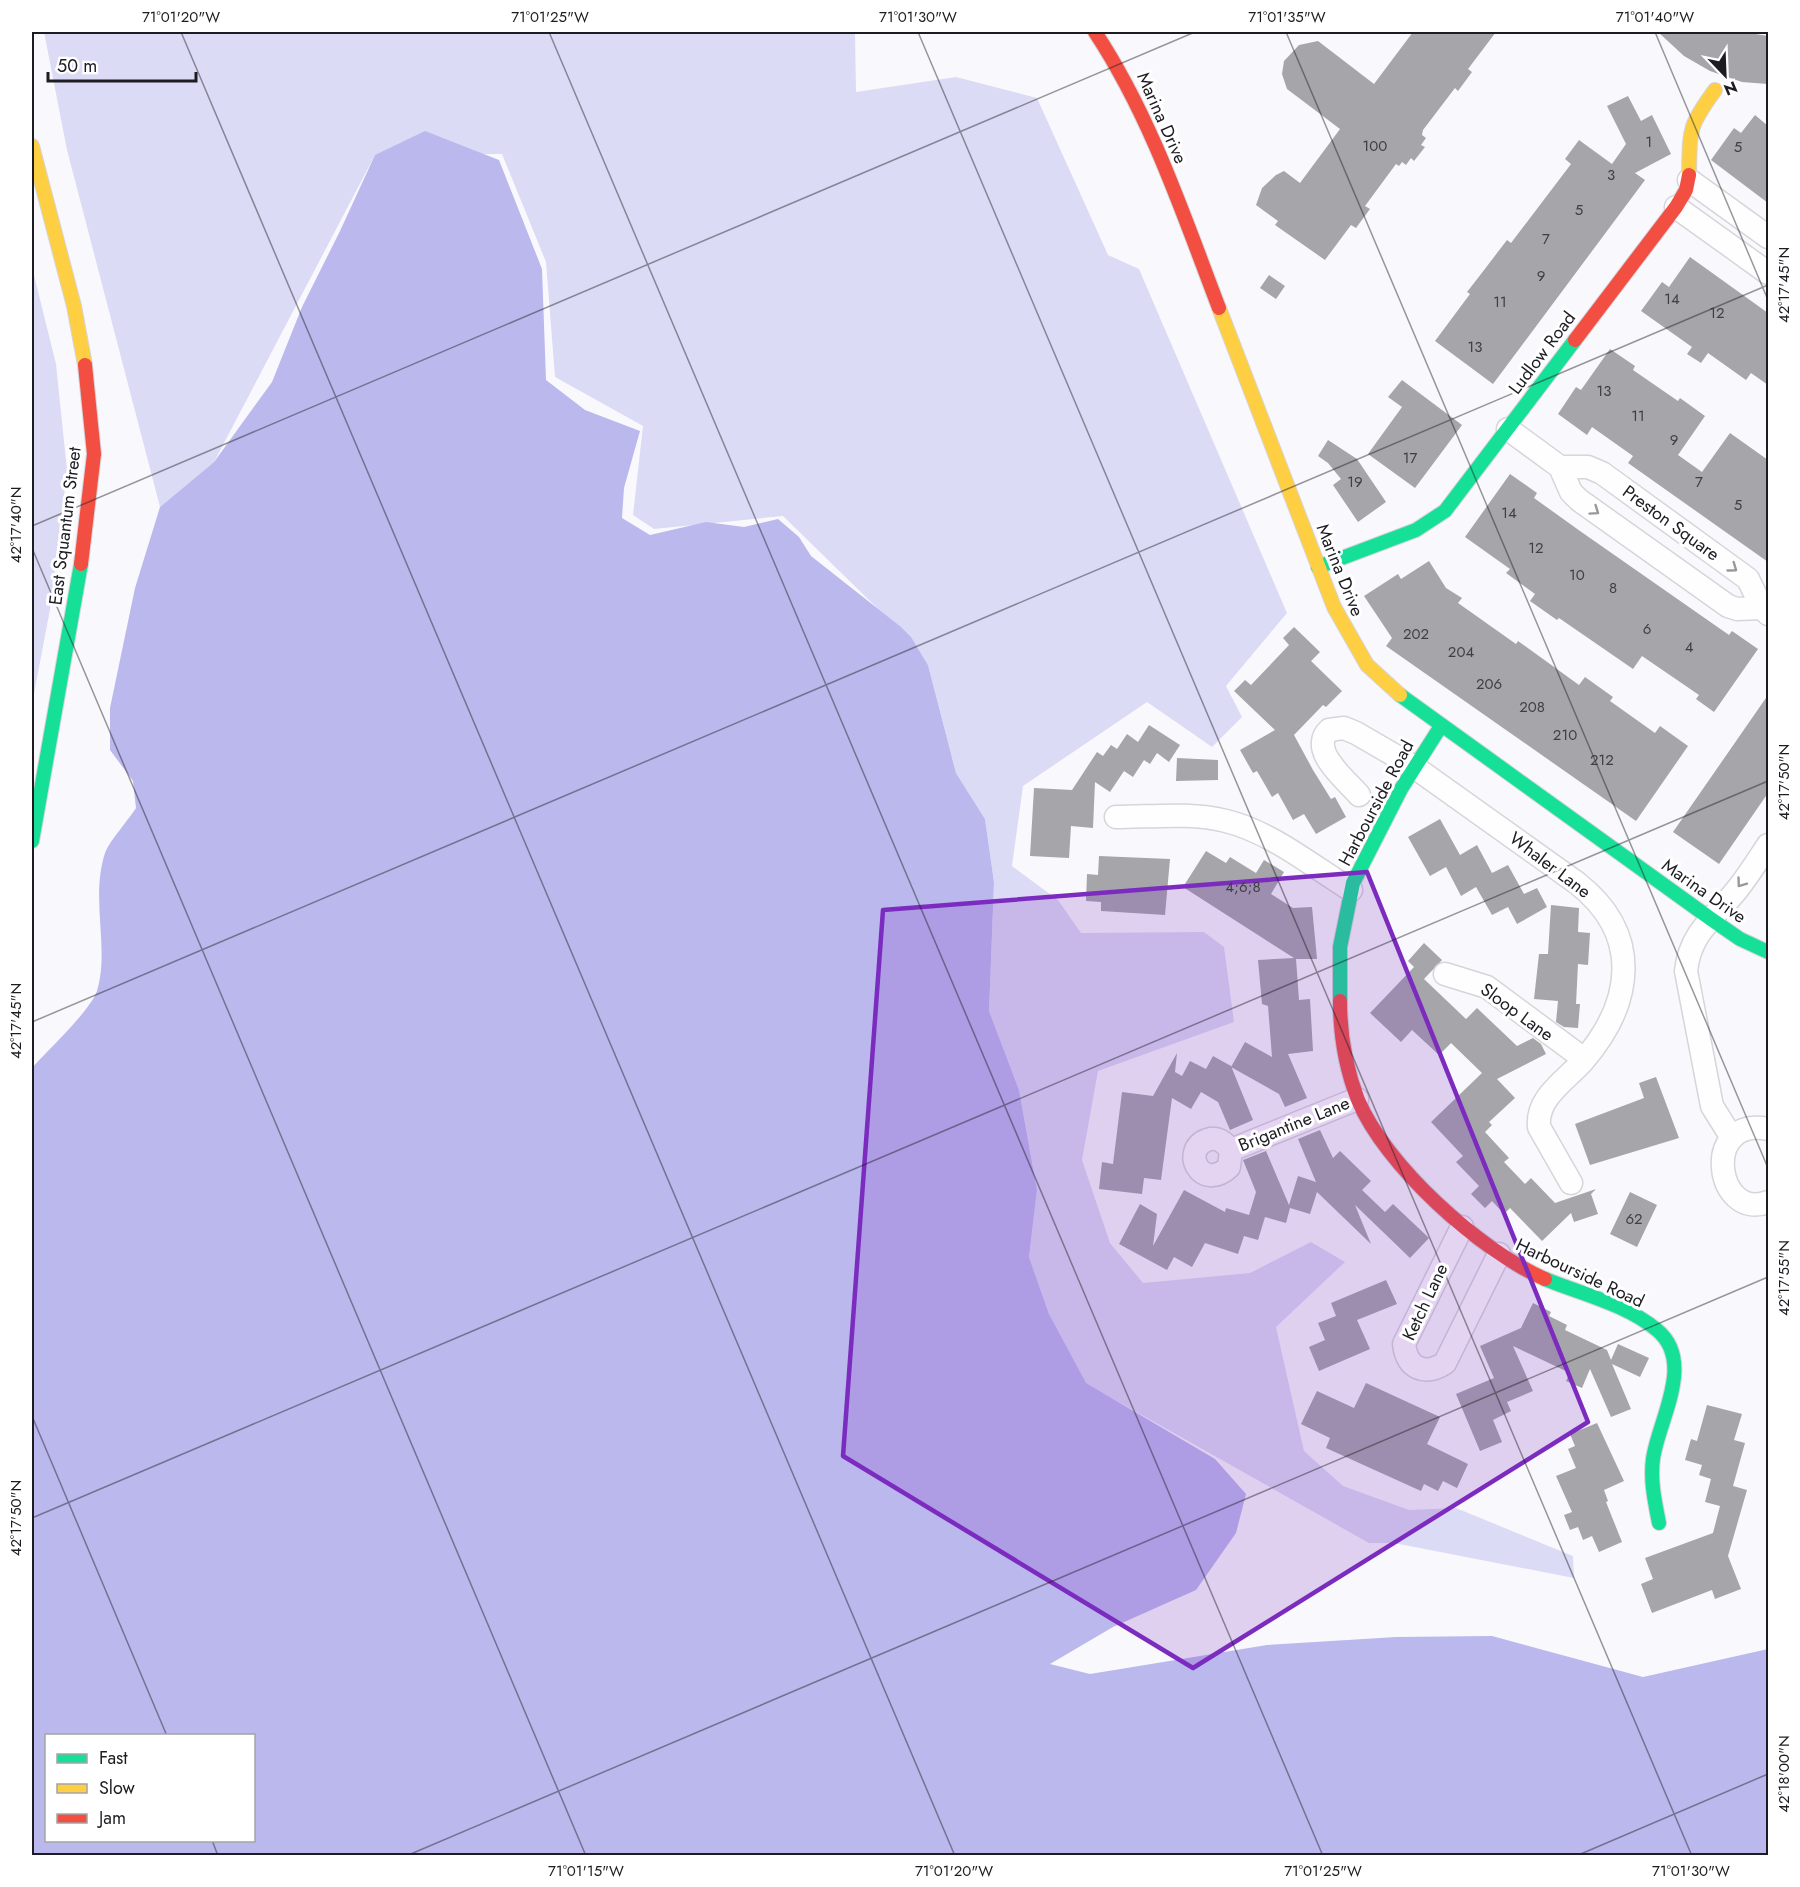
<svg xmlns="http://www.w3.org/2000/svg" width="1800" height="1887" font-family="Jost,sans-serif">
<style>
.green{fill:#dbdbf6}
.water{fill:#bbb8ee;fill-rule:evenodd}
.building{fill:#a5a5aa}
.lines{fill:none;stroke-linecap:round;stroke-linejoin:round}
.street-casing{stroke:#d5d5da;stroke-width:25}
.fast-casing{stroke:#d5d5da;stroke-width:16}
.slow-casing{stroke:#d5d5da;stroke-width:16}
.jam-casing{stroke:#d5d5da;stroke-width:16}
.street{stroke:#fefeff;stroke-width:22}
.fast{stroke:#16e098;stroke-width:14}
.slow{stroke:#ffcf43;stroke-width:14}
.jam{stroke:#f24e42;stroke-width:14}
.oneway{stroke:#98989c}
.marked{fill:#7b2cbf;fill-opacity:0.2;stroke:#7b2cbf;stroke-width:4.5;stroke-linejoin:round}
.ticks{fill:none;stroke:#1c1c22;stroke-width:1.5;stroke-opacity:0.45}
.labels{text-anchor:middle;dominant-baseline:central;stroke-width:6;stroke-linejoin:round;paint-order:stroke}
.number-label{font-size:15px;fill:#3e3e44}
.street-label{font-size:18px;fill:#1c1c22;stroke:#fff}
.neatline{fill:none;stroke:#1c1c22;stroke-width:2}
.ticks-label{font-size:15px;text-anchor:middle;fill:#1c1c22}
</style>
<rect width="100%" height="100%" fill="#f9f9fd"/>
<path class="green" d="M44,32H855L856,92L956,77L1037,98L1108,255L1139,269L1287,613L1226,686L1242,717L1212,747L1147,702L1023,786L1012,866L1058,900L1081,933L1204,932L1224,947L1234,1022L1098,1071L1082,1160L1110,1243L1143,1283L1250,1273L1311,1242L1345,1262L1276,1327L1304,1451L1343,1486L1409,1510L1456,1508L1573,1556L1574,1578L1394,1543H1369L1085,1383L1049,1314L1029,1257L1037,1190L1019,1090L989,1011L994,882L985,819L956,773L928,665L917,647L783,516L654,529L633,515L643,426L555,377L546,262L502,154L375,155L214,462L160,507L67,150Z
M32,267L56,364L67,470L52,599L32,704Z"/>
<path class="water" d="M425,131L499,160L542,269L546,380L585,410L640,431L624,488L622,518L650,535L706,522L744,527L778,519L799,537L811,556L901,627L911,637L928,665L956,773L985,819L994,882L989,1011L1019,1090L1037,1190L1029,1257L1049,1314L1086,1383L1215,1459L1246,1494L1236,1533L1196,1590L1113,1627L1050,1664L1090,1674L1267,1645L1396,1637L1492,1636L1643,1677L1768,1649V1855H32V1068C47,1051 90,1011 97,991C110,948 90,900 105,853C108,843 129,819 136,808L133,781L110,750V708L135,588L160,507L214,462L272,382L302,307L340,231L375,155ZM46,1736H254V1840H46Z"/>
<path class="building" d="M1413,32H1496L1468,69L1472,72L1458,91L1455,88L1423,130L1422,135L1426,138L1421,145L1425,147L1414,161L1411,158L1406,165L1402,162L1399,166L1396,164L1365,206L1370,209L1356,228L1351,225L1325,260L1275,225L1278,221L1256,205L1262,188L1276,175L1284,171L1300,183L1340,129L1287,89L1282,74L1284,61L1299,45L1318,41L1374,84Z
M1658,32H1743L1768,36V84L1742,82L1710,71L1684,56Z
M1628,96L1641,121L1652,115L1671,154L1635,173L1645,180L1493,384L1435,341L1470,294L1467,292L1481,274L1507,240L1511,243L1571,164L1565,159L1579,140L1612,164L1626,144L1607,106Z
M1755,115L1768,126V203L1711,160L1734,128L1741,133Z
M1690,257L1768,313V385L1751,373L1746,380L1708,353L1701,363L1687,354L1692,347L1641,311L1662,282L1669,287Z
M1269,275L1285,286L1276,299L1260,288Z
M1610,349L1635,366L1633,370L1678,401L1680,398L1705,416L1678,455L1702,472L1730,433L1768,460V562L1628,463L1633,456L1592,427L1587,435L1558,414L1576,387L1581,390Z
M1402,380L1462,425L1415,488L1368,454L1402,407L1388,397Z
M1328,440L1357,459L1386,502L1358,522L1333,485L1341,479L1328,463L1318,456Z
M1510,474L1537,493L1534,498L1580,531L1729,635L1732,631L1758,649L1714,712L1696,699L1699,695L1642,656L1633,669L1559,618L1557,620L1530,601L1535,594L1506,573L1510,569L1465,537Z
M1429,561L1446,588L1462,598L1458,603L1516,644L1518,641L1579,685L1585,677L1613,697L1610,701L1655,733L1660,726L1688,746L1636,821L1386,646L1392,638L1364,596L1398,574L1401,579Z
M1294,627L1320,652L1311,661L1342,691L1326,707L1323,705L1294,735L1313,770L1331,799L1335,797L1346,817L1316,834L1304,814L1293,820L1278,793L1272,797L1257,771L1253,773L1240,750L1275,730L1234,691L1245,680L1251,685L1289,645L1283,638Z
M1768,695V793L1719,864L1673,832Z
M1149,725L1180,745L1169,762L1157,753L1150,764L1144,760L1133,777L1124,771L1110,792L1095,782L1093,828L1071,826L1069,858L1030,856L1034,788L1072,790L1097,752L1103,756L1111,745L1117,749L1127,734L1138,742Z
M1177,758L1218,760V780L1176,781Z
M1440,819L1460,855L1477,845L1492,873L1508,865L1524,894L1537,888L1547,907L1517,924L1508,907L1492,915L1476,887L1461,896L1446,867L1430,876L1408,837Z
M1206,851L1226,863L1230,857L1256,873L1264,860L1284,872L1271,894L1293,908L1312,907L1317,959H1296L1299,1000L1310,999L1313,1051L1288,1054L1307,1098L1285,1107L1279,1094L1231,1067L1245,1042L1272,1057L1268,1006L1262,1004L1258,960L1294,958L1183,887Z
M1099,856L1170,859L1165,915L1101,911V902L1086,901L1087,874L1098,875Z
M1551,905L1579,908L1578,932L1590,933L1588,965L1578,964L1576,1004H1580L1578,1028L1564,1027L1556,1022L1558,1001L1534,999L1539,954H1548Z
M1424,943L1442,960L1424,979L1466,1019L1477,1008L1517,1046L1533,1038L1541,1044L1546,1054L1497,1079L1515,1098L1489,1122L1492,1125L1485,1132L1509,1158L1504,1162L1525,1184L1531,1178L1555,1203L1596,1189L1591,1194L1598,1214L1574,1222L1571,1213L1542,1241L1510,1208L1504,1214L1492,1201L1485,1208L1471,1194L1479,1186L1456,1162L1463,1156L1431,1122L1482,1073L1451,1043L1439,1055L1412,1030L1401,1042L1370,1013L1414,967L1408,961Z
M1177,1053L1175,1072L1182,1076L1190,1061L1206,1069L1213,1056L1231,1066L1253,1120L1230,1130L1218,1102L1201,1092L1191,1109L1172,1098L1161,1180L1144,1178L1142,1194L1099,1189L1102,1162L1113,1164L1122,1092L1153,1096Z
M1656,1077L1679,1138L1590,1165L1575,1124L1644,1098L1639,1083Z
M1320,1130L1333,1158L1340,1151L1371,1181L1362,1190L1385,1212L1393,1204L1429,1238L1410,1258L1355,1205L1371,1244L1317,1192L1310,1214L1290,1208L1286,1223L1265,1217L1258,1240L1244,1236L1238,1254L1205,1243L1192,1267L1174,1257L1167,1270L1119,1244L1140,1204L1157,1214L1153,1246L1184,1190L1225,1212L1226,1208L1249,1215L1256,1192L1243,1160L1266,1151L1289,1205L1298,1176L1316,1182L1298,1139Z
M1630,1192L1657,1205L1637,1247L1610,1234Z
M1386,1280L1397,1304L1357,1320L1370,1349L1319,1371L1309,1347L1325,1340L1318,1323L1336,1316L1331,1303Z
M1533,1303L1551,1312L1549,1316L1567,1325L1565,1330L1607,1350L1611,1360L1618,1344L1649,1358L1640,1377L1612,1364L1631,1409L1611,1417L1590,1369L1582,1388L1566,1381L1570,1373L1513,1346L1533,1391L1507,1402L1511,1411L1493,1420L1502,1442L1480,1451L1456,1394L1494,1378L1480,1346L1521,1328Z
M1366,1383L1440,1417L1427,1444L1468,1464L1457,1488L1443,1481L1438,1491L1424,1484L1421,1491L1326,1448L1330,1438L1301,1424L1317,1391L1354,1408Z
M1707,1405L1742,1414L1734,1440L1745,1443L1733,1486L1747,1490L1728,1556L1741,1589L1715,1599L1712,1590L1652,1613L1641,1584L1653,1579L1645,1558L1713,1533L1720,1506L1705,1502L1711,1479L1699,1475L1702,1465L1685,1460L1691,1439L1697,1441Z
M1597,1423L1624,1481L1604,1490L1608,1501L1606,1502L1622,1542L1599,1552L1592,1536L1583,1540L1578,1527L1570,1530L1564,1515L1572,1512L1556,1476L1576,1468L1568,1449L1575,1446L1570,1434Z"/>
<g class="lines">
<g class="street-casing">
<path id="street" d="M1689,180L1768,237
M1676,207L1768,273
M1508,429L1560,467L1571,492L1579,500L1728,606L1737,609L1762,608
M1560,467H1588L1602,473L1748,579L1762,608L1768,614
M1359,795C1346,780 1308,750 1329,730L1344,728L1356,733L1413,766L1577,883C1642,934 1634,1002 1583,1061C1565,1081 1536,1098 1539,1127L1571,1183
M1116,817C1151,817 1191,812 1226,821C1271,832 1312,866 1351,890
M1445,974L1487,987L1584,1059
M1768,1129C1700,1116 1716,1222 1768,1202
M1732,1138L1712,1106L1686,971C1690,933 1713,919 1736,891C1748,876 1758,860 1768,845
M1231,1150L1229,1167C1201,1193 1180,1150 1207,1140C1217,1136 1224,1142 1231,1150L1357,1099
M1462,1227L1404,1344C1407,1369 1425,1376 1445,1363L1499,1254"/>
</g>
<g class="fast-casing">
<path id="fast" d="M1318,567L1416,530L1445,511L1575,340
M1400,695L1711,919L1740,939L1768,952
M32,841L81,564
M1340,1001V947L1353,883L1401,789L1441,726
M1545,1279C1581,1294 1626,1304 1657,1330C1696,1362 1658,1421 1653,1459C1650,1481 1655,1502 1659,1523"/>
</g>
<g class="slow-casing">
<path id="slow" d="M32,146L74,306L85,365
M1689,175C1690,129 1688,127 1715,90
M1219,308L1334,607L1367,665L1400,695"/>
</g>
<g class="jam-casing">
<path id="jam" d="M1095,32C1151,117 1183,214 1219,308
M1575,340L1676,207L1686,190L1689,175
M81,564L94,454L85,365
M1340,1001C1340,1034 1346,1069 1358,1100C1385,1165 1480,1251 1545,1279"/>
</g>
<use href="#street" class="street"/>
<use href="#fast" class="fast"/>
<use href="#slow" class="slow"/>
<use href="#jam" class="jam"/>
</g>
<defs><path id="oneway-chevron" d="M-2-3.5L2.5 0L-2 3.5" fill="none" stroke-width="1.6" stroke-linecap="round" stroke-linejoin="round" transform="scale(1.5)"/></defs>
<g class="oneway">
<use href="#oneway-chevron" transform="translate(1595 511) rotate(35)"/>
<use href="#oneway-chevron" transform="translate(1733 568) rotate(36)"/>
<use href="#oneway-chevron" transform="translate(1741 883) rotate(126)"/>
</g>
<path class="marked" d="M1367,872L1588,1422L1193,1668L843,1456L883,910Z"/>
<path class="ticks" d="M181,32L955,1856M549,32L1323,1856M918,32L1692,1856M1286,32L1768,1168M1655,32L1768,300M32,526L1195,32M32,548L586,1856M32,1022L1768,285M32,1416L167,1736M32,1518L1768,781M212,1840L218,1856M406,1856L1768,1277M1576,1856L1768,1774"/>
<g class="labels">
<g class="number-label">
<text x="1649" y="142">1</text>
<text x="1375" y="146">100</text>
<text x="1738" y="147">5</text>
<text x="1611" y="175">3</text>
<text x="1579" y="210">5</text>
<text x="1546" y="239">7</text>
<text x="1541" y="276">9</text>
<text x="1672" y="299">14</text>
<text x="1500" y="302">11</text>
<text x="1717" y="313">12</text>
<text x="1475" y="347">13</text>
<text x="1604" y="391">13</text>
<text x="1638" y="416">11</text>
<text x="1674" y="440">9</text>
<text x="1410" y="458">17</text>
<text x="1355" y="482">19</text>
<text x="1699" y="482">7</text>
<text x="1738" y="505">5</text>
<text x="1509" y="513">14</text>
<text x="1536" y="548">12</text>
<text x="1577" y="575">10</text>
<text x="1613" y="588">8</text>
<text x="1647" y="629">6</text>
<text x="1416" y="634">202</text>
<text x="1689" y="647">4</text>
<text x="1461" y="652">204</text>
<text x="1489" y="684">206</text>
<text x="1532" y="707">208</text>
<text x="1565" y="735">210</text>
<text x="1602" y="760">212</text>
<text x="1243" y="887">4;6;8</text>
<text x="1634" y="1219">62</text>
</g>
<g class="street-label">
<text transform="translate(1162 118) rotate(66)">Marina Drive</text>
<text transform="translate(1542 353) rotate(-53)">Ludlow Road</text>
<text transform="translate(1671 523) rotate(36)">Preston Square</text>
<text transform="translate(65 526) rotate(-83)">East Squantum Street</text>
<text transform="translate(1340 570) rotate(68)">Marina Drive</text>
<text transform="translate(1376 803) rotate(-62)">Harbourside Road</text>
<text transform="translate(1550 865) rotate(37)">Whaler Lane</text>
<text transform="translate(1704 891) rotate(35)">Marina Drive</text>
<text transform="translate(1517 1012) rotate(36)">Sloop Lane</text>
<text transform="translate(1294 1124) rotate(-22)">Brigantine Lane</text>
<text transform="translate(1580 1273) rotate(25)">Harbourside Road</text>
<text transform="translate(1425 1302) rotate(-65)">Ketch Lane</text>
</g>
</g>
<rect width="1800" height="1887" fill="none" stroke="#ffffff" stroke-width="66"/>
<rect x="45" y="1734" width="210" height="108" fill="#ffffff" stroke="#a4a4a7" stroke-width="1.5"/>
<rect x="57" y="1754" width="30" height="9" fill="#16e098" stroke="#a4a4a7" stroke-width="1.5"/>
<text x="99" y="1764" font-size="18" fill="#1c1c22">Fast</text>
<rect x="57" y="1784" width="30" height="9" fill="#ffcf43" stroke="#a4a4a7" stroke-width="1.5"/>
<text x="99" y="1794" font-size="18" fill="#1c1c22">Slow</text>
<rect x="57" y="1814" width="30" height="9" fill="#f24e42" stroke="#a4a4a7" stroke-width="1.5"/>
<text x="99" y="1824" font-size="18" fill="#1c1c22">Jam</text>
<g transform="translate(1725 75) rotate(157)" stroke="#ffffff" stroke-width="4.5" paint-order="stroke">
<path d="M0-4.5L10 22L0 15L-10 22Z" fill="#1c1c22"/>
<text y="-9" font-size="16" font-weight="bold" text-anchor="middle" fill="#1c1c22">N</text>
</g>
<path d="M48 72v9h148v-9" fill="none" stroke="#1c1c22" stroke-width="3"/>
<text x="57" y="72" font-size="18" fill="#1c1c22" stroke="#ffffff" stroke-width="4.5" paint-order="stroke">50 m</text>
<rect x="33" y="33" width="1734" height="1821" class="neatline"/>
<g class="ticks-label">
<text x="181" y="22">71°01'20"W</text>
<text x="550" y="22">71°01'25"W</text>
<text x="918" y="22">71°01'30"W</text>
<text x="1287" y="22">71°01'35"W</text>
<text x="1655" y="22">71°01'40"W</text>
<text transform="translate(1784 285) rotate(-90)" y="5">42°17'45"N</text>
<text transform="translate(16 525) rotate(-90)" y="5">42°17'40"N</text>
<text transform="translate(1784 782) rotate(-90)" y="5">42°17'50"N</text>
<text transform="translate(16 1021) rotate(-90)" y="5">42°17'45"N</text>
<text transform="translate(1784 1278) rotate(-90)" y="5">42°17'55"N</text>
<text transform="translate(16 1518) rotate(-90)" y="5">42°17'50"N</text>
<text transform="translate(1784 1774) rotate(-90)" y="5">42°18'00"N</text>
<text x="586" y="1876">71°01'15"W</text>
<text x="954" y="1876">71°01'20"W</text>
<text x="1323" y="1876">71°01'25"W</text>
<text x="1691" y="1876">71°01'30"W</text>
</g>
</svg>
